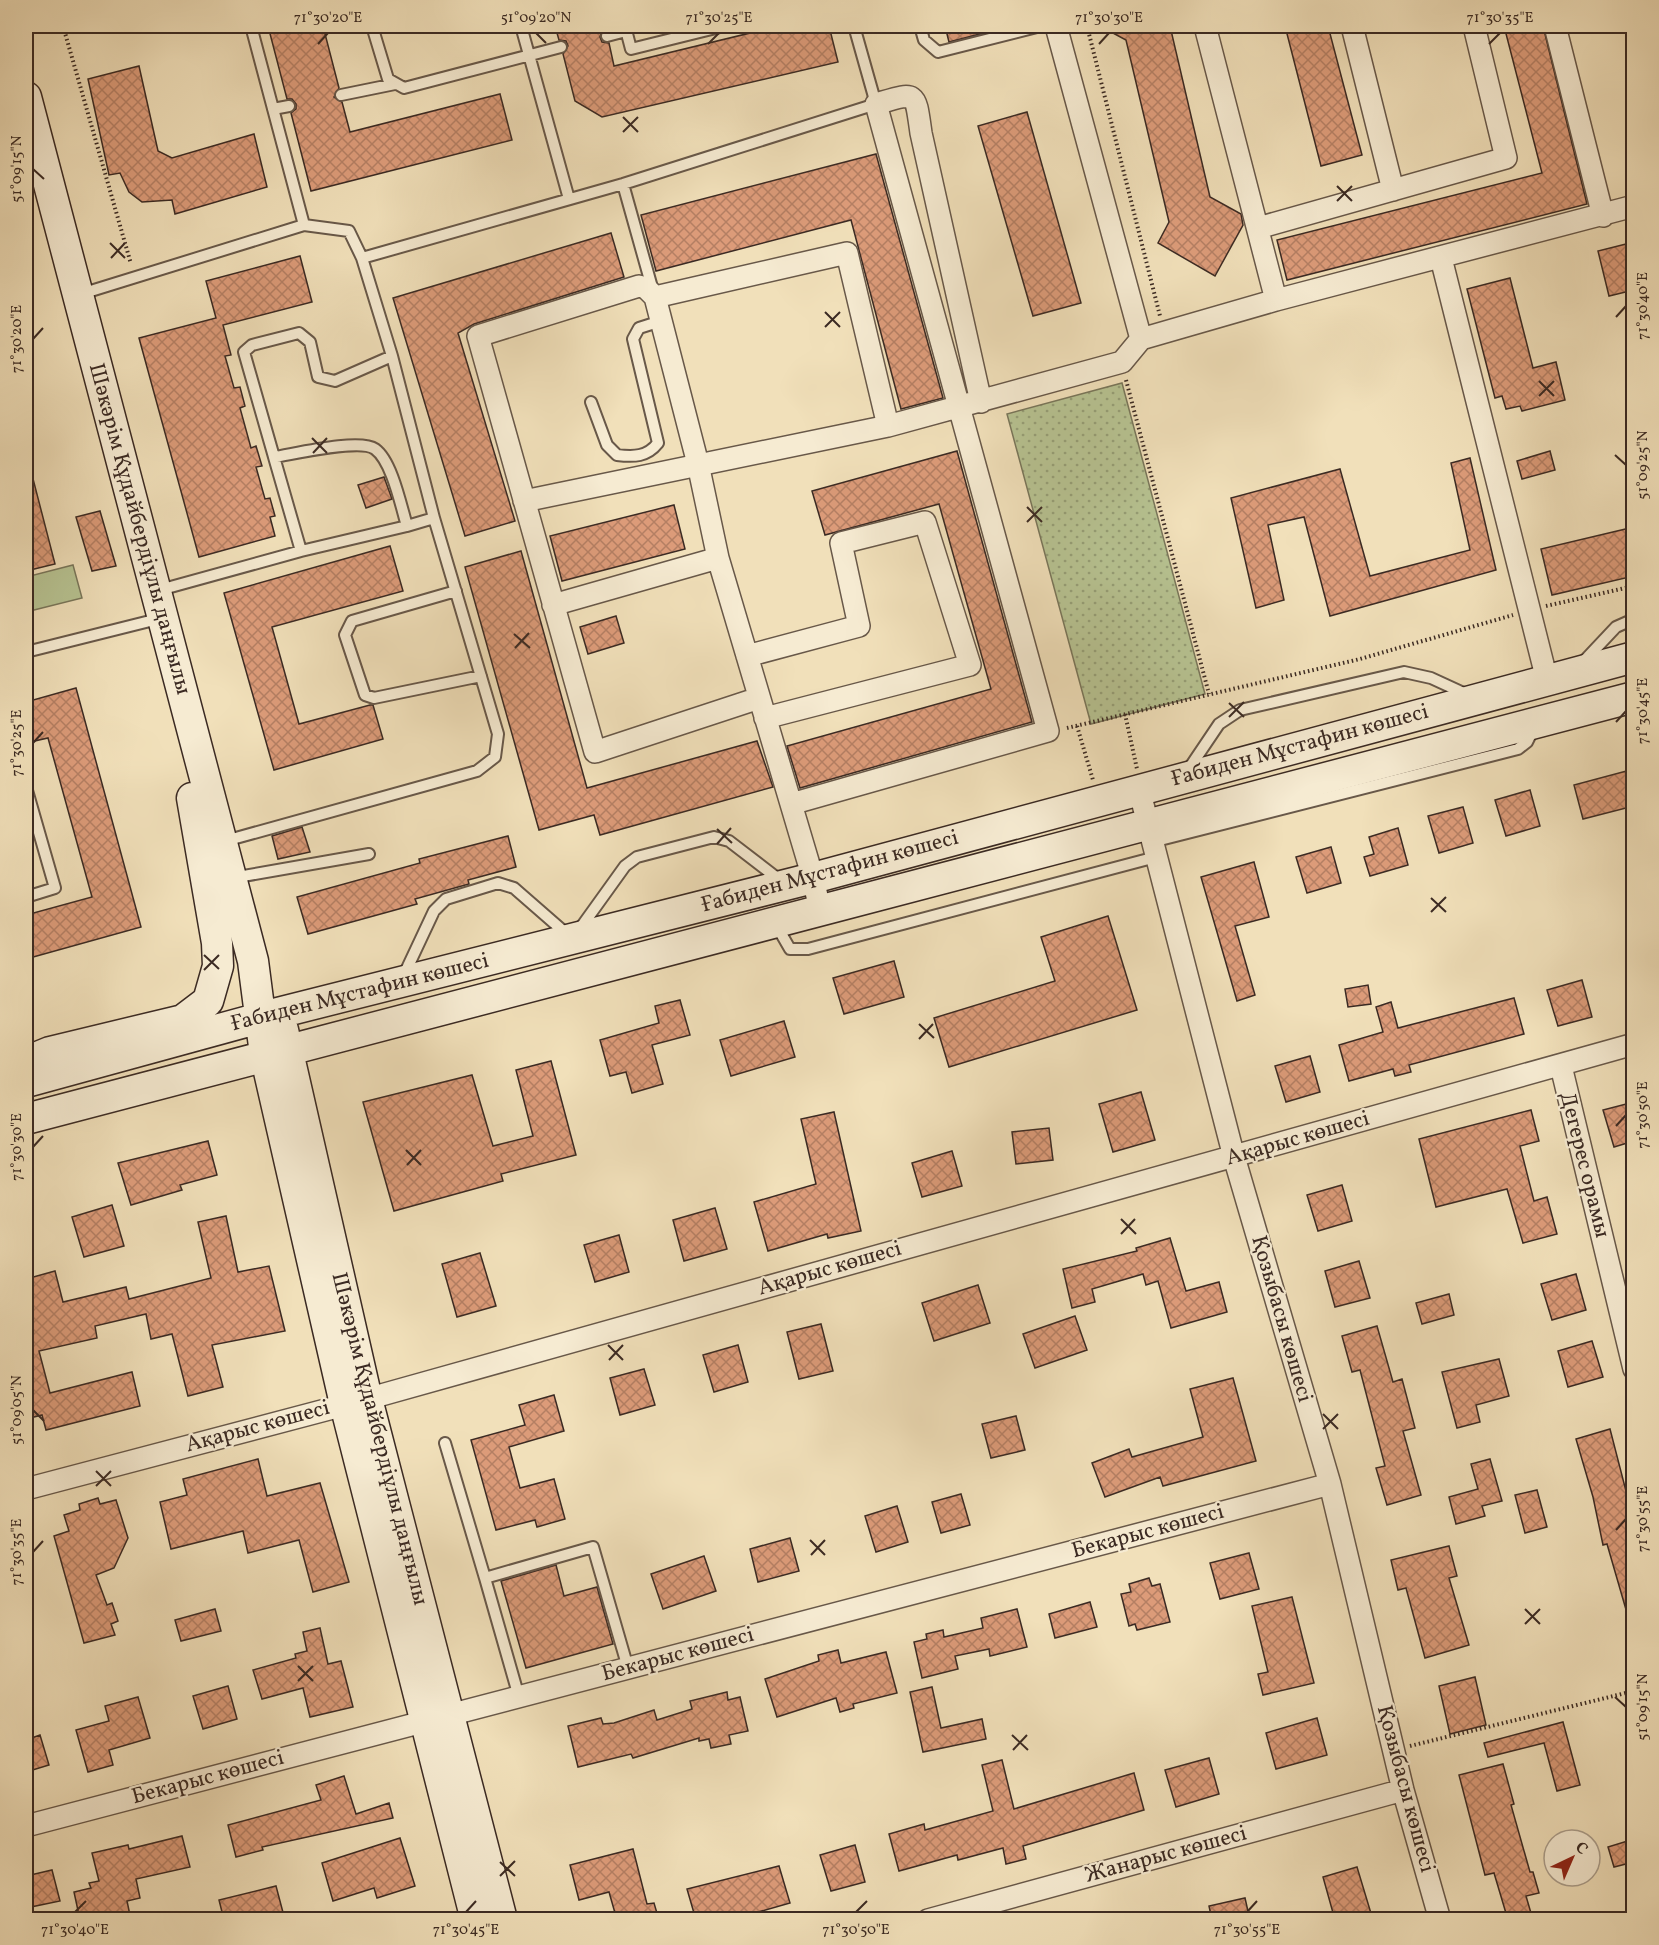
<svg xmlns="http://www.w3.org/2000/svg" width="1659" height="1945" font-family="Vollkorn,serif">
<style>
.grass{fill:url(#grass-dots);stroke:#79765a;stroke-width:1.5}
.garden{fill:#b7c392;stroke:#79765a;stroke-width:1.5}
.building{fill:url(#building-cross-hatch);stroke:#3b2a23;stroke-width:1.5}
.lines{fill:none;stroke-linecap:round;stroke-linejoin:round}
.lane-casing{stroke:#685849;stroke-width:14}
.street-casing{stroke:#685849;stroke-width:24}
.secondary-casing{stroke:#3b2a23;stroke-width:33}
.path{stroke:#3b2a23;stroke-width:4;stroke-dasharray:1.5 3;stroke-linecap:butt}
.lane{stroke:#f6ebd2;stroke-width:10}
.street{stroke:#f6ebd2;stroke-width:21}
.secondary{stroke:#f6ebd2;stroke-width:30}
.ticks{fill:none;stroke:#3b2a23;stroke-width:2}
.labels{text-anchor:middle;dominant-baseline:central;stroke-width:4.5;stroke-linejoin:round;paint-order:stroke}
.street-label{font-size:22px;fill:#3b2a23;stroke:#f6ebd2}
.neatline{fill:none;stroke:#3b2a23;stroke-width:2}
.ticks-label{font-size:15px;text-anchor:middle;fill:#3b2a23}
</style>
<defs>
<pattern id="grass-dots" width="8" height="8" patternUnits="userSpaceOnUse" patternTransform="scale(1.5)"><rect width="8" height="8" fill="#b7c392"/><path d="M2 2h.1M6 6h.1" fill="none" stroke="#969f77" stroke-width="1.8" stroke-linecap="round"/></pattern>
<pattern id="building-cross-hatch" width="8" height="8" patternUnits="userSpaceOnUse" patternTransform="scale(1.5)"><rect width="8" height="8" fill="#dc9b79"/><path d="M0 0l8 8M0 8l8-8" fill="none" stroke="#b47f63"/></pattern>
</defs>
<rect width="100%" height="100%" fill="#f1e0ba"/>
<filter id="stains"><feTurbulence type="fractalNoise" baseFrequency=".00333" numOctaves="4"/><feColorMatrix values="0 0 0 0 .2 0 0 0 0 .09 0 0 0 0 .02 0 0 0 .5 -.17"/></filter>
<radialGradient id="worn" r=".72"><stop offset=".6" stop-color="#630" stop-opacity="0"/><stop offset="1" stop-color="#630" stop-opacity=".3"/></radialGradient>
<path class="grass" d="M1122,383L1205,694L1091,724L1007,414Z"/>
<path class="garden" d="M73,565L82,598L26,612V577Z"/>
<path class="building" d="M268,26H323L339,88L334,97L342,102L350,132L500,94L512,140L311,191L291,113L296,109V104L292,99H287Z
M555,26H604L600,37L602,42L609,43L614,66L779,26H829L838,62L602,117L575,101L563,54L568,46L566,41L559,40Z
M945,26H1006L1007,27L949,42Z
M1100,26H1170L1210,197L1241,214L1243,225L1215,276L1158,243L1169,222L1126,40Z
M1285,26H1328L1362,155L1321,166Z
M1504,26H1543L1587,204L1287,280L1277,240L1542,173Z
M139,66L158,151L172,158L254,134L267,187L175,214L172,200L142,202L129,192L120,173L109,175L88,79Z
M1027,112L1081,303L1033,316L978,126Z
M876,154L943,398L901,409L851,220L656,271L641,215Z
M611,233L624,277L474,324L458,333L515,521L465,536L393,298Z
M1634,242V290L1609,296L1598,251Z
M300,256L312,302L223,325L231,355L225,356L234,388L240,387L245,406L240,408L251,448L256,446L262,466L256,467L265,499L270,498L275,516L270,517L275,536L199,557L139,338L216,318L206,281Z
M1510,278L1533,368L1556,362L1565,400L1522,411L1520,406L1506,409L1502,396L1495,398L1467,289Z
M957,451L1032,722L800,788L787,746L991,689L939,504L825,535L812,491Z
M1550,451L1555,470L1522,479L1517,461Z
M1470,458L1496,570L1330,616L1304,517L1268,525L1284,600L1256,608L1231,498L1340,469L1370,576L1470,550L1451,463Z
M26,471H31L55,564L26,571Z
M384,477L392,499L366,508L358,485Z
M674,505L685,549L562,581L550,536Z
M100,511L116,566L92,571L76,517Z
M1634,527V576L1552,595L1541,549Z
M390,546L403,591L272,627L299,724L370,705H373L383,739L274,770L224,593Z
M521,551L587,788L757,741L773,787L600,835L594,815L539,830L465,567Z
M616,616L624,643L588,654L580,627Z
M76,688L141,927L26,959V915L92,897L48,738L30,742L26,725V702Z
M1634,769V806L1583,819L1574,785Z
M1530,790L1540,826L1506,836L1495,800Z
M1463,807L1473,843L1439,853L1428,816Z
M302,827L310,852L278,859L272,836Z
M1398,828L1408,865L1370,876L1364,857L1374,854L1369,837Z
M508,836L516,867L468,880L469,884L415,899L417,904L308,934L297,897L420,863L419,859Z
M1331,847L1341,883L1307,893L1296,857Z
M1254,862L1269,917L1235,926L1255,995L1237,1001L1201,877Z
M1108,916L1137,1010L949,1067L934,1018L1055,981L1041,937Z
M894,961L904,997L844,1014L833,978Z
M1582,980L1592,1017L1558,1026L1547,990Z
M1368,985L1371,1004L1348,1007L1345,989Z
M1514,998L1524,1034L1409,1065L1411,1072L1395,1076L1393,1069L1349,1081L1339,1045L1383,1032L1376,1007L1391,1002L1398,1028Z
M680,1000L690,1035L652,1045L663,1084L632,1093L626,1072L610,1076L600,1040L659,1023L655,1006Z
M784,1021L795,1057L731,1076L720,1040Z
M1310,1056L1320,1092L1286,1102L1275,1066Z
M551,1061L576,1155L501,1174L503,1181L394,1211L363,1102L472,1075L493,1146L533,1136L516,1070Z
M1141,1092L1155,1140L1113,1152L1099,1104Z
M1634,1102V1141L1614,1147L1603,1110Z
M1531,1110L1539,1141L1520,1146L1534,1201L1547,1197L1557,1234L1523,1243L1507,1189L1436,1207L1419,1139Z
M834,1112L861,1231L828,1238L827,1234L768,1251L754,1202L816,1184L801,1119Z
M1049,1128L1053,1160L1016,1164L1012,1132Z
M208,1141L217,1175L180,1185L182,1190L131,1205L118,1163Z
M952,1151L962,1186L922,1197L912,1163Z
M1342,1185L1352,1221L1318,1231L1307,1195Z
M112,1205L124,1246L84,1257L72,1217Z
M715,1208L727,1249L684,1261L673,1220Z
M226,1216L238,1272L269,1266L285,1331L212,1345L223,1387L188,1396L172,1334L151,1339L146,1314L95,1326L97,1338L39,1351L50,1393L132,1372L140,1406L46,1430L42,1415L26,1419V1279L55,1271L63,1302L126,1287L129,1299L211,1278L198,1222Z
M619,1235L629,1272L595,1282L584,1245Z
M1170,1238L1186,1291L1219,1282L1227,1312L1171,1328L1158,1281L1146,1285L1143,1274L1092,1289L1095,1302L1072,1308L1063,1269L1137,1251L1136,1248Z
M480,1253L496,1306L457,1317L442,1264Z
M1359,1261L1370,1298L1335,1307L1325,1271Z
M1576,1274L1586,1310L1552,1320L1541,1284Z
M978,1285L990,1323L934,1341L922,1303Z
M1449,1294L1454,1315L1422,1324L1416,1303Z
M1075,1316L1087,1350L1035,1368L1023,1334Z
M821,1324L833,1371L799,1379L787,1332Z
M1377,1326L1393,1382L1402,1379L1415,1428L1403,1431L1421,1495L1387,1505L1376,1468L1385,1466L1360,1370L1352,1372L1342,1336Z
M1592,1341L1603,1377L1568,1387L1558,1351Z
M738,1345L748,1382L714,1392L703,1355Z
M1499,1359L1509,1396L1476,1405L1480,1422L1457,1428L1442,1372Z
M644,1369L655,1405L620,1415L610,1378Z
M1233,1378L1256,1461L1163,1486L1160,1477L1105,1497L1092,1463L1129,1449L1132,1457L1203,1437L1190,1389Z
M554,1395L564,1431L509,1447L520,1488L554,1479L565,1519L537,1527L535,1520L496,1530L471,1440L525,1425L519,1405Z
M1016,1416L1025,1450L991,1458L982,1424Z
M1610,1429L1634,1522V1620H1629L1607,1544L1603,1545L1593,1497L1576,1439Z
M258,1459L267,1496L320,1483L349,1582L313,1592L299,1540L248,1553L243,1531L171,1549L160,1502L187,1495L183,1479Z
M1490,1459L1502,1501L1482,1506L1485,1516L1456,1524L1449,1497L1478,1489L1471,1464Z
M1537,1490L1547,1527L1525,1533L1515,1495Z
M961,1494L970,1525L941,1533L932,1502Z
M98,1498L100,1504L116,1500L128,1538L114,1568L96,1575L107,1605L112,1603L118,1621L111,1624L115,1635L84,1643L54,1536L69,1531L64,1515L80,1510L79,1504Z
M897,1506L908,1542L876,1552L865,1516Z
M790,1538L799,1571L758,1582L750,1549Z
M1449,1546L1457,1576L1449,1578L1469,1645L1425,1658L1406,1588L1398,1590L1391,1560Z
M1249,1553L1259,1589L1220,1599L1210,1563Z
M704,1556L716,1591L663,1609L651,1574Z
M556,1565L564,1596L597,1587L613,1644L526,1668L501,1581Z
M1149,1578L1152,1586L1160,1584L1170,1622L1137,1630L1135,1624L1129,1626L1121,1594L1131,1592L1129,1584Z
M1292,1597L1314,1683L1263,1695L1258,1674L1268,1672L1252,1606Z
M1090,1602L1097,1627L1055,1638L1049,1614Z
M215,1609L221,1631L181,1641L175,1620Z
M1017,1609L1027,1647L990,1656L989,1649L955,1656L958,1669L922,1678L914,1642L927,1639L926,1634L943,1630L944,1637L983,1628L981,1618Z
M320,1628L328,1664L341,1661L353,1707L310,1717L303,1688L262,1699L253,1670L296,1658L295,1654L307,1651L303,1632Z
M838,1650L841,1663L886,1652L897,1693L853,1704L854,1708L840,1712L836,1698L777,1717L765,1679L819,1661L818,1655Z
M1475,1677L1486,1725L1450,1734L1439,1686Z
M228,1686L237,1719L203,1729L193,1696Z
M932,1687L941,1728L982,1719L986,1739L923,1752L910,1692Z
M727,1692L728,1700L740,1697L748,1731L729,1735L731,1744L711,1748L709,1739L699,1741V1738L633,1758L631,1754L578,1767L568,1726L601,1718L603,1724L614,1723L654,1710L657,1720L692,1709L690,1701Z
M138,1697L150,1738L109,1750L113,1765L88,1772L76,1730L109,1721L105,1706Z
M1317,1718L1327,1755L1276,1769L1266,1733Z
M1563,1722L1580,1785L1557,1791L1544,1743L1488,1757L1484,1743Z
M40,1735L49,1765L26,1772V1740Z
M1209,1758L1219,1794L1176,1807L1165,1770Z
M1002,1760L1014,1809L1134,1773L1144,1810L1023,1846L1026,1859L1006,1864L1003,1848L958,1860L957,1855L899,1871L889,1834L924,1824L925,1830L993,1811L982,1765Z
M1503,1764L1514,1804L1511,1805L1530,1872H1533L1539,1893L1526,1896L1533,1920H1508L1494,1873L1485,1875L1459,1775Z
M344,1776L356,1814L389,1803L393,1818L262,1847L263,1850L236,1857L228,1825L321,1800L316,1785Z
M182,1836L190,1867L136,1879L140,1898L127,1901L131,1920H80L74,1892L91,1888L89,1883L99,1881L92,1853L128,1845L129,1849Z
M400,1838L415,1886L377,1898L374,1888L333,1901L322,1863Z
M1634,1839V1862L1614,1867L1608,1847Z
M855,1845L865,1882L831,1891L820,1855Z
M633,1849L647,1904L654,1903L659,1920H610L609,1914L615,1913L609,1892L579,1900L570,1865Z
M779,1866L790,1903L744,1916L743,1913L720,1920H696L687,1889Z
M1357,1867L1373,1920H1335L1323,1877Z
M52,1870L60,1901L26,1908V1876Z
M276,1886L285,1920H224L219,1900Z
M1245,1898L1250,1920H1212L1209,1906Z"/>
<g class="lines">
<g class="lane-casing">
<path id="lane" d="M251,26L304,225L349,231L362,258
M372,26L388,79L404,88L561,47
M521,26L569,199
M625,26L631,49L724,26
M920,26L924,40L938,52L1041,26
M607,36L626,31
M341,95L395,84
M273,109L289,106
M623,184L653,291
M81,294L304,225
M392,356L335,381L318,377L310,342L299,333L252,345L244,352L274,457C294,454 360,438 375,449C392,461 401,506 407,526L434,518
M591,402L607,445L617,455C634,457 647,457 658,443L633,339L639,328L661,321
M301,551L407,526
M156,591L301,551L274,457
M456,591L352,621L345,635L365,695L374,698L481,676
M26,652L162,618
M1584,661L1616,627L1634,619
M1188,770L1219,724L1240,710L1404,672L1431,678L1468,695
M26,787L55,888L26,897
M225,841L477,771L495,757L498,734L434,518L392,356L362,258L623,184L876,104L854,26
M1152,842L1518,749L1527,742L1534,728
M232,878L369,854
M775,923L790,949H808L1156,857
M579,930L625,866L637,857L714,837L729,841L781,881
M403,977L434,911L446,899L498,883L514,888L569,936
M445,1443L485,1578
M519,1697L485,1578L593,1547L628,1668"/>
</g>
<g class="street-casing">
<path id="street" d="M1056,26L1141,339
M1352,26L1393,190
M1555,26L1603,216
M1258,228L1506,158L1474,26
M1441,258L1547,680
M655,297L646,288L639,286L478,336L595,752L759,698
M1276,300L1634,206
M888,426L1122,362L1141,339L1276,300L1205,26
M524,501L888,426L847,253L655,297L698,464L718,558L813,878L820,910
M553,605L718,558
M747,656L859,626L841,543L925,522L970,665L765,718
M1139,789L1234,1157L1330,1484L1403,1790L1440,1920
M791,804L1048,731L876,104C917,92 915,90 921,133L981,402
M1561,1066L1634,1369
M26,1489L367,1399L1634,1044
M26,1826L1330,1484
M928,1920L1403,1790"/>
</g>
<g class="secondary-casing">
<path id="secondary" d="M26,97L253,961L265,1054L345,1404L476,1920
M283,1030L367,1399L502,1920
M26,1065L28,1061L50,1052L183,1020L208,1001L218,966L217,943L192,798
M26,1082L278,1013L813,878L1634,657
M26,1119L1634,697"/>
</g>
<path class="path" d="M63,26L131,264
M1087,26L1160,316
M1126,380L1209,694
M1546,606L1634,586
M1125,714L1137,769
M1077,726L1093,780
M1067,728L1360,659L1513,615
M1410,1746L1634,1691"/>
<use href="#lane" class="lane"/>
<use href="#street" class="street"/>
<use href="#secondary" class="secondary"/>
</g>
<path class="ticks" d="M536,33L546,43M318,44L328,33M708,44L719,33M1099,44L1109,33M1489,44L1500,33M623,117L638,132M623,132L638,117M33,169L44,179M1337,186L1352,201M1337,201L1352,186M110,243L125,258M111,258L125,243M825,312L840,327M1616,317L1626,306M825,327L840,312M33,339L43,328M1539,381L1554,396M1539,396L1554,381M312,438L327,453M313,453L327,438M1615,455L1626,465M1027,507L1042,522M1027,522L1042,507M514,634L530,648M515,648L529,633M1229,703L1244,717M1229,717L1244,702M1616,722L1626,711M33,743L43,732M717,829L732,843M717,844L731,828M1431,898L1446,912M1431,912L1446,897M204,955L219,969M204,970L219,955M919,1024L934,1038M919,1039L933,1024M1616,1126L1626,1115M33,1147L43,1136M406,1150L421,1165M407,1165L421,1150M1121,1219L1136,1234M1121,1234L1135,1219M608,1345L623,1360M609,1360L623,1345M33,1410L44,1421M1323,1414L1338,1429M1323,1429L1338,1414M96,1471L111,1486M96,1486L111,1471M1616,1530L1626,1519M810,1540L825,1555M33,1552L43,1541M811,1555L825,1540M1525,1609L1540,1624M1525,1624L1540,1609M298,1666L313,1681M298,1681L313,1666M1615,1697L1626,1707M1012,1735L1028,1750M1013,1750L1027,1735M500,1862L515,1876M500,1876L515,1861M75,1912L86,1901M466,1912L476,1901M856,1912L867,1901M1247,1912L1257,1901"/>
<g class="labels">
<g class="street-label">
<text transform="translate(139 529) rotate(75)">Шәкәрім Құдайбердіұлы даңғылы</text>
<text transform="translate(1300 746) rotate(-15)">Ғабиден Мұстафин көшесі</text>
<text transform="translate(830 872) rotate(-15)">Ғабиден Мұстафин көшесі</text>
<text transform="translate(360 993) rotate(-14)">Ғабиден Мұстафин көшесі</text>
<text transform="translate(1298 1139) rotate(-16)">Ақарыс көшесі</text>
<text transform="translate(1584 1165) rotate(76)">Дегерес орамы</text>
<text transform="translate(830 1269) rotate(-16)">Ақарыс көшесі</text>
<text transform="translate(1281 1319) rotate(74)">Қозыбасы көшесі</text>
<text transform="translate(258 1427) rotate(-15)">Ақарыс көшесі</text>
<text transform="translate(379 1439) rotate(76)">Шәкәрім Құдайбердіұлы даңғылы</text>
<text transform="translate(1148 1532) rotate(-15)">Бекарыс көшесі</text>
<text transform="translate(678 1655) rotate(-15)">Бекарыс көшесі</text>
<text transform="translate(208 1778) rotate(-15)">Бекарыс көшесі</text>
<text transform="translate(1405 1789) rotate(75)">Қозыбасы көшесі</text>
<text transform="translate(1166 1855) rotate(-15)">Жанарыс көшесі</text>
</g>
</g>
<rect width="1659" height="1945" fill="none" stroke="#f1e0ba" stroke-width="66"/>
<g transform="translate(1572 1858) rotate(44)"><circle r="28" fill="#f6ebd2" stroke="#ab9e8c" stroke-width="1.5"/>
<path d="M0-4.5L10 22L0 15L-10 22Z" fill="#8f2418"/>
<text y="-9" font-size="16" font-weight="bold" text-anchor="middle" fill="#3b2a23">С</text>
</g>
<rect x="33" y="33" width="1593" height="1879" class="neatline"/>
<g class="ticks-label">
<text x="328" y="22">71°30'20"E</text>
<text x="536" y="22">51°09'20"N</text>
<text x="719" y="22">71°30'25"E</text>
<text x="1109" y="22">71°30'30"E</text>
<text x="1500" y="22">71°30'35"E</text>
<text transform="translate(16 169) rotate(-90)" y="5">51°09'15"N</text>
<text transform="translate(1642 306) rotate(-90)" y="5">71°30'40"E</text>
<text transform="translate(16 339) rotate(-90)" y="5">71°30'20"E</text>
<text transform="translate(1642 465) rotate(-90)" y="5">51°09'25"N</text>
<text transform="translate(1642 711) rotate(-90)" y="5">71°30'45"E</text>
<text transform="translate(16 743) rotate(-90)" y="5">71°30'25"E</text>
<text transform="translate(1642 1115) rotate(-90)" y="5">71°30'50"E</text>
<text transform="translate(16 1147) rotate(-90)" y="5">71°30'30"E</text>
<text transform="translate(16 1410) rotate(-90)" y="5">51°09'05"N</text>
<text transform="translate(1642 1519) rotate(-90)" y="5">71°30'55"E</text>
<text transform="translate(16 1552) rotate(-90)" y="5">71°30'35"E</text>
<text transform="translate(1642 1707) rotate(-90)" y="5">51°09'15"N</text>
<text x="75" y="1934">71°30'40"E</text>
<text x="466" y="1934">71°30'45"E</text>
<text x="856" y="1934">71°30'50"E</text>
<text x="1247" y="1934">71°30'55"E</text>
</g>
<rect width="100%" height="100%" filter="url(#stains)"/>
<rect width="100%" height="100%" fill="url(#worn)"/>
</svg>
